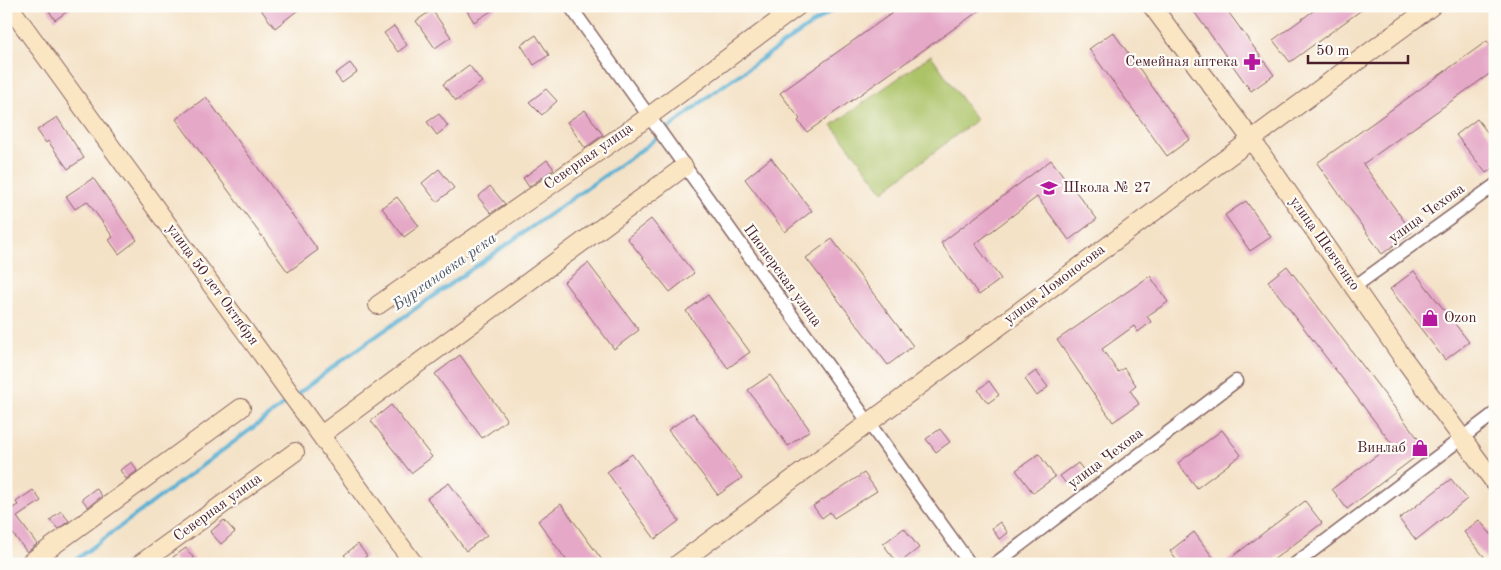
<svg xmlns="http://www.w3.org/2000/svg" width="1501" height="570" font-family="'Old Standard TT',serif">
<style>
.green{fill:#acc368;stroke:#7b714a}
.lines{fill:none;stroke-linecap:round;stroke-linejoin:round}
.stream{stroke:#56b0d4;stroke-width:4}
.building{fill:#e5a8c7}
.street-casing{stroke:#866362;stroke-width:15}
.secondary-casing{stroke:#866362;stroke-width:20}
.street{stroke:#fff;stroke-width:12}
.secondary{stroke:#fbe6c4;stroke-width:18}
.labels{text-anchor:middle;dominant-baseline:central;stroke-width:4.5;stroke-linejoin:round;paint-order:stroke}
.poi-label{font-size:15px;fill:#4a1f2b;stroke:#fdfcf7;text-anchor:end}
.street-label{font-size:15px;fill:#4a1f2b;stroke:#fdfcf7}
.water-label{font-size:16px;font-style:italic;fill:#4f596f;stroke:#fdfcf7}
</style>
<rect width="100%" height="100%" fill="#fdfcf7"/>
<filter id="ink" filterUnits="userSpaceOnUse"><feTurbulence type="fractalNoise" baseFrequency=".02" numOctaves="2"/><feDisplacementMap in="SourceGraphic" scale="10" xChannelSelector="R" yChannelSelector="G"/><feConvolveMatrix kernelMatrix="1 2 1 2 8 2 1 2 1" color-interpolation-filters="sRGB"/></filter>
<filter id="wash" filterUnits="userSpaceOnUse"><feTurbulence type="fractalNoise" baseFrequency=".0096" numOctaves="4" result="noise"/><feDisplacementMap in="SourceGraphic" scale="20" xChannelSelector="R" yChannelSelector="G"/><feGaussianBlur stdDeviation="1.12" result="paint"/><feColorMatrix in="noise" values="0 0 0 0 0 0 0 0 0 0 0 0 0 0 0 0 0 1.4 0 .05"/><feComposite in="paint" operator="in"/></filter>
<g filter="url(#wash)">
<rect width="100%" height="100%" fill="#f4e2c7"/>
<path class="green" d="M931,55L976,120L883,191L832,125Z"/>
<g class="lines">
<path class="stream" d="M298,394L338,363L644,148L714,92L838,6
M70,564L290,400"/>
</g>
<g id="blocks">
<path class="building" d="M46,6H75L55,20Z
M258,6H303L275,28Z
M464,6H499L474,22Z
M902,6H986L807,132L798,121L800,119L780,93Z
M1190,6H1224L1274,75L1251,91Z
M1320,6H1367L1290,62L1273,40Z
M432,10L451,37L435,48L416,21Z
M394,26L407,45L398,52L384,33Z
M1113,32L1190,139L1167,156L1089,49Z
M536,35L549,55L534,65L521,45Z
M1487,41L1495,51V70L1363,164L1412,232L1382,254L1317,163Z
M350,63L357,72L342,83L335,74Z
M469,65L482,82L456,101L443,84Z
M546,89L557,101L542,115L529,102Z
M206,97L318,250L288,272L176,119Z
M585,110L603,135L585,148L567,122Z
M439,114L448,126L437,135L427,122Z
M57,117L84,158L68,169L48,141L46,143L37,130Z
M1477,119L1495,142V167L1486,173L1456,135Z
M771,158L812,211L785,232L745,179Z
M547,160L554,169L529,187L523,178Z
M1051,160L1097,219L1069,240L1037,197L975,244L1001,279L979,295L941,243Z
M439,169L454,188L437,202L422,183Z
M93,178L137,240L119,254L109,240L113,237L87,201L75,209L66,196Z
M490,186L505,204L491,213L478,197Z
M397,197L419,226L404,237L382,208Z
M1246,201L1271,237L1250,251L1225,215Z
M651,219L694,273L670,292L627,238Z
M832,239L913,346L888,365L806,258Z
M588,263L639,330L614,349L564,282Z
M1287,266L1426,449L1347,509L1332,489L1392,444L1268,281Z
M1414,271L1469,342L1445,360L1390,289Z
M1150,276L1168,302L1147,316L1151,322L1138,332L1134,326L1102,349L1118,372L1124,368L1136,385L1130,390L1139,404L1113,422L1057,340Z
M708,295L750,352L728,368L686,311Z
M460,355L507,420L482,438L435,374Z
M1036,371L1048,387L1037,396L1025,379Z
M770,375L810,430L788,446L748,390Z
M989,381L999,395L988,403L978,390Z
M391,405L432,457L411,473L371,421Z
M693,413L742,478L718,495L668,430Z
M940,429L950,442L936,452L926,439Z
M1222,430L1241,455L1197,488L1178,463Z
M632,454L679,521L655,539L607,472Z
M1039,454L1055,477L1033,493L1016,470Z
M132,462L137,471L126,479L120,470Z
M1078,463L1085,472L1067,485L1060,476Z
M864,473L877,491L834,518L830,512L822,518L813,506Z
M1451,479L1467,499L1416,540L1399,519Z
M449,483L487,535L466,551L427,498Z
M96,488L102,496L88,507L82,499Z
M33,490L41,501L17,517L37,544L27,552L6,525V502L11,509L18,505L16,502Z
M1305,501L1322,523L1268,564H1223Z
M561,504L605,564H569L538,521Z
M61,511L69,521L58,529L50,520Z
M224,520L235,532L221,544L210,532Z
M1479,520L1495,539V564H1490L1464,532Z
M1000,522L1008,533L999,539L992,528Z
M904,528L919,548L898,564L883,544Z
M1194,532L1218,564H1179L1170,551Z
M358,544L367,556L355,564H351L344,555Z
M186,548L198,564H178L173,557Z"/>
</g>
</g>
<g filter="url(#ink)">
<use href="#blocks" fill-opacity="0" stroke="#866362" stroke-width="1"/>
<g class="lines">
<g class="street-casing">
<path id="street" d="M570,6L970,564
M1354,287L1495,185
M995,564L1236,381
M1295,564L1495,413"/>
</g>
<g class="secondary-casing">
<path id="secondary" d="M9,6L414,564
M1152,6L1251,139L1401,355L1495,483
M378,305L648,117L798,6
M321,435L684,167
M28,564L241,408
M140,564L295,452
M678,564L1432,6"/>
</g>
<use href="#street" class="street"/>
<use href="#secondary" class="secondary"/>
</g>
</g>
<defs>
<g id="pharmacy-bare" transform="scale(1.35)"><path d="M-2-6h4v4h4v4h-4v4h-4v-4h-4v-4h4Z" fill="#b5179e" stroke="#fdfcf7" stroke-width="2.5" paint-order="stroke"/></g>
<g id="school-bare" transform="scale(1.35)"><path d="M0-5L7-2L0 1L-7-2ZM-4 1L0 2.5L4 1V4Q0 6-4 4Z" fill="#b5179e" stroke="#fdfcf7" stroke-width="2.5" paint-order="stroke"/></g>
<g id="shop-bare" transform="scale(1.35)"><path d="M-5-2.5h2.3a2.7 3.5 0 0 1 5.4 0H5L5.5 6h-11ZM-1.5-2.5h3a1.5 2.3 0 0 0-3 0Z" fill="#b5179e" stroke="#fdfcf7" stroke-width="2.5" paint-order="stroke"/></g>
</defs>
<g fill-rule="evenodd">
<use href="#pharmacy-bare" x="1252" y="62"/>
<use href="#school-bare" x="1049" y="188"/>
<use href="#shop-bare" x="1430" y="318"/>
<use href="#shop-bare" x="1420" y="448"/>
</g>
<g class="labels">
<g class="poi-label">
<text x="1238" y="62">Семейная аптека</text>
<text x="1063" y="188" text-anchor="start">Школа № 27</text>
<text x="1444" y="318" text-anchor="start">Ozon</text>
<text x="1406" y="448">Винлаб</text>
</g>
<g class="street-label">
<text transform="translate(589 157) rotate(-35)">Северная улица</text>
<text transform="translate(1427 214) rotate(-36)">улица Чехова</text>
<text transform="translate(1324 244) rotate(55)">улица Шевченко</text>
<text transform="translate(782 276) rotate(54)">Пионерская улица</text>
<text transform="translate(212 285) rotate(54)">улица 50 лет Октября</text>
<text transform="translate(1055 285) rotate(-37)">улица Ломоносова</text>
<text transform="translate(1106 459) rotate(-37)">улица Чехова</text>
<text transform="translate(218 508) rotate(-36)">Северная улица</text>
</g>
<g class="water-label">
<text transform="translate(445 272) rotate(-35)">Бурхановка река</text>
</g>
</g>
<rect width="1501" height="570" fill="none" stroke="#fdfcf7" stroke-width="25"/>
<path d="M1308 55v8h100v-8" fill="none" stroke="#4a1f2b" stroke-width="2.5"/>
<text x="1316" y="55" font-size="15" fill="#4a1f2b" stroke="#fdfcf7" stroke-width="4" paint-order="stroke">50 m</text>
</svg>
